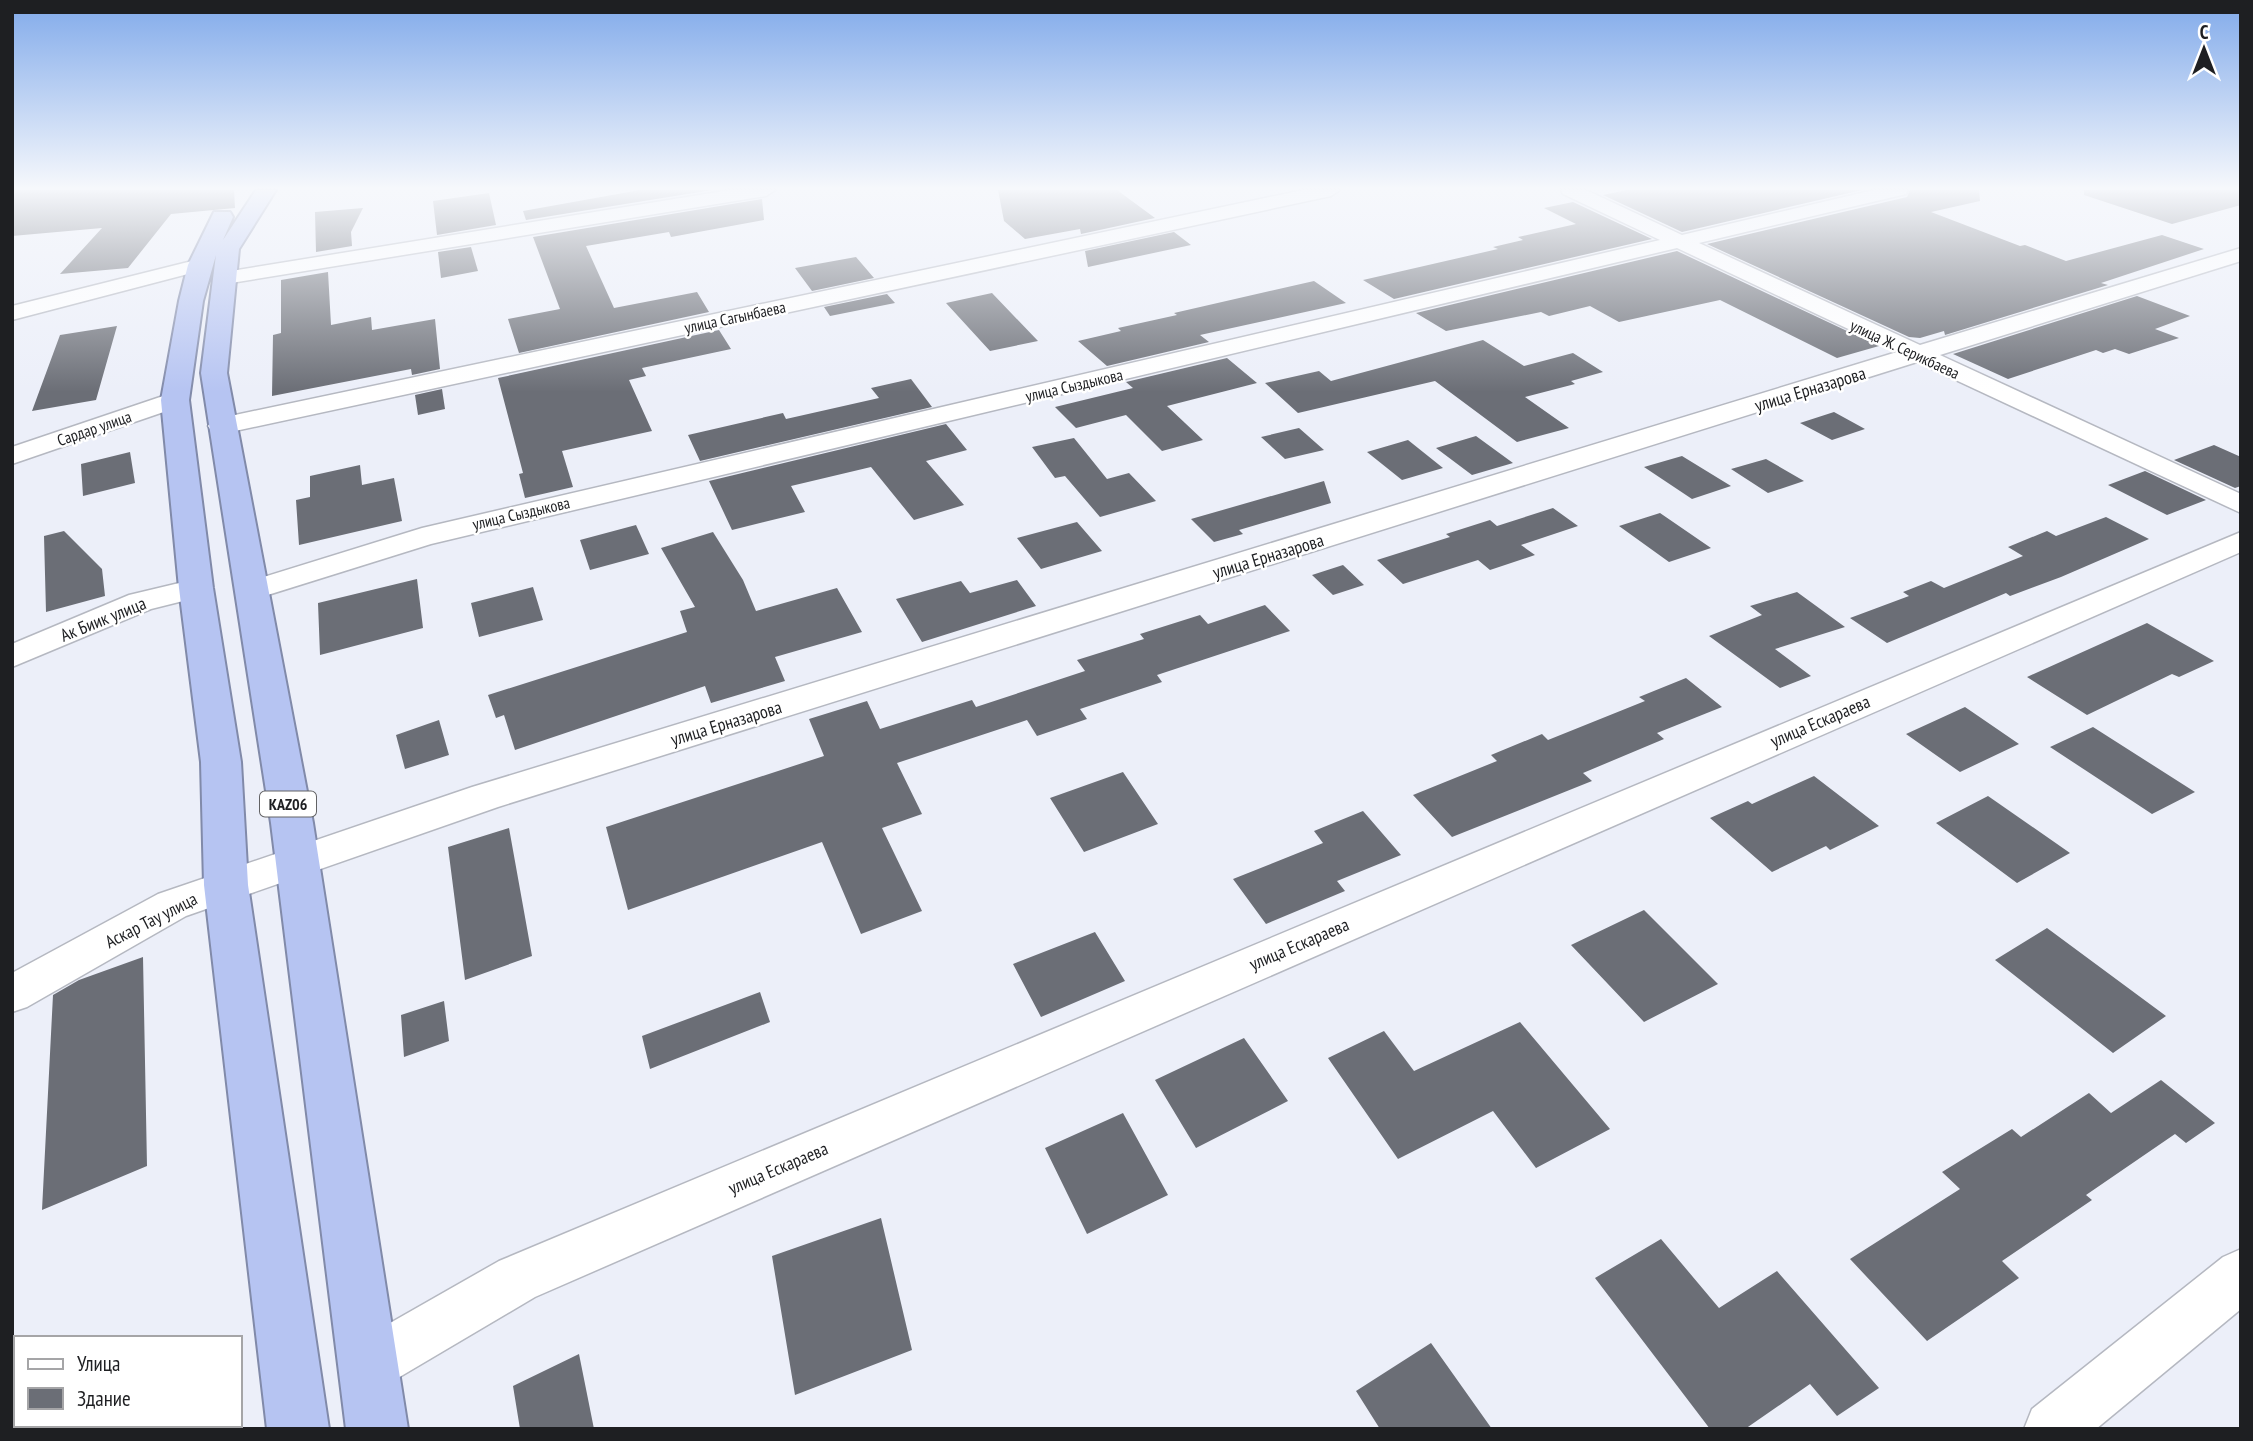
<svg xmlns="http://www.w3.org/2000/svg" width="2253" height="1441" font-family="'PT Sans Narrow',sans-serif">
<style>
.building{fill:#6b6e76}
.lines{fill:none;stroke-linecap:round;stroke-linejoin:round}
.street-casing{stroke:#b5b8c1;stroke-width:3}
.highway-casing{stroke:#818aa9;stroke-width:4}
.street{fill:#fff;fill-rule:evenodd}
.highway{fill:#b6c4f2;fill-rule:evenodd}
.labels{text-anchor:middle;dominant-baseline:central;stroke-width:5;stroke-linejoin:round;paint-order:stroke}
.far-street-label{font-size:16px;fill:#1e1f22;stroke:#fff}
.shield{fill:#fff;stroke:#626264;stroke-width:2}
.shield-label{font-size:16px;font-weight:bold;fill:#1e1f22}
.street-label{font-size:18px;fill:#1e1f22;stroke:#fff}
</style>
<rect width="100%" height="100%" fill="#eceff9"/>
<path class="building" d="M12,190H234L235,208L171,214L128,268L60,274L102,228L12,236Z
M640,190H712L526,220L523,211Z
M998,190H1117L1155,218L1081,234L1080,229L1025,239L1004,221Z
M1627,190H1862L1682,232L1603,195Z
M1910,190H1979L1980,201L1931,212L2020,246L2025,245L2066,261L2162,235L2204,249L2101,283L2108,285L1945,335L1944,331L1920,338L1909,337L1707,244L1907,197Z
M2084,190H2241V205L2172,224L2084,195Z
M489,193L496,225L437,235L433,201Z
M762,199L764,220L671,237L669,232L586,246L614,308L697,292L709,312L519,353L508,319L560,309L533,237Z
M1573,202L1652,239L1394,299L1363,280L1498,249L1493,247L1523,240L1518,237L1576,224L1544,208Z
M363,208L351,232L352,246L316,252L315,212Z
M1174,232L1191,245L1088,267L1085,251Z
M471,247L478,271L441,278L438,252Z
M1677,251L1879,346L1837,358L1720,300L1619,322L1590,306L1549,316L1541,312L1446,331L1416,313Z
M856,257L874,278L812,291L795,268Z
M328,272L331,325L371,317L372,330L435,319L440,369L412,375L411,369L272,396L273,335L281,333V280Z
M1314,281L1346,303L1200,335L1209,342L1107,366L1078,341L1121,331L1118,328L1177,315L1174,313Z
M992,293L1038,341L990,351L946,303Z
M887,294L895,303L830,316L824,307Z
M2137,296L2190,316L2155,329L2179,338L2129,354L2115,349L2103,353L2096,350L2008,379L1953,354Z
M117,326L96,400L32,411L60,335Z
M719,330L731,349L642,368L646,376L629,380L652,431L562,451L573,487L525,498L519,474L523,473L498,378Z
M1483,340L1524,366L1573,353L1603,372L1571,381L1575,384L1525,397L1569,428L1517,442L1435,381L1298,413L1265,383L1319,371L1331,381Z
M1227,358L1257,383L1167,406L1203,440L1162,451L1126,415L1076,428L1055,407L1133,388L1126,382Z
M911,379L932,407L700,461L688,435L783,413L786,419L879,398L871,388Z
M442,389L445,409L418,415L415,395Z
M1834,412L1865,429L1832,440L1800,423Z
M946,424L967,450L926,461L964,505L914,520L871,467L791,486L805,512L732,530L709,481Z
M1299,428L1324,450L1285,459L1261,437Z
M1476,436L1513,463L1472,475L1436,448Z
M1074,438L1107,479L1129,473L1156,501L1100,517L1065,476L1055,478L1032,447Z
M1408,440L1443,468L1402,480L1367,452Z
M2214,445L2241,457V486L2235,488L2174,460Z
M130,452L135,483L83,496L81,464Z
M1682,456L1731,486L1692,499L1644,467Z
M1766,459L1804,481L1768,493L1731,469Z
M360,465L362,485L394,478L402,521L299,545L296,500L310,497V476Z
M2145,471L2206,500L2167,515L2108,485Z
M1324,481L1331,503L1239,530L1243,534L1214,542L1191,519Z
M1553,508L1578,526L1521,545L1535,555L1490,570L1478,560L1403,584L1377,560L1450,537L1446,534L1490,520L1497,526Z
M1660,513L1711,548L1669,562L1619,526Z
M2106,517L2149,539L2061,577L2010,596L2006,593L1887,643L1850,618L1909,596L1903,592L1931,581L1944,588L2023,556L2008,547L2047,531L2056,536Z
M1077,522L1102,551L1041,569L1017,538Z
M636,525L649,554L590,570L580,540Z
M64,531L102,569L105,596L46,612L44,536Z
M713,532L743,580L756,611L837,588L862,632L775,657L785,681L711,703L705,686L515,750L504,715L496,718L488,695L687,632L680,611L695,607L661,548Z
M1343,565L1364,585L1333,595L1312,575Z
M417,579L423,628L320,655L318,603Z
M1017,580L1036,606L922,642L896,599L961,581L970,593Z
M533,587L543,620L479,637L471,603Z
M1797,592L1845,627L1775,649L1811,676L1780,688L1709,636L1762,615L1750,606Z
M1265,605L1290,631L1157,675L1162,682L1080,709L1087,719L1037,736L1027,720L897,763L922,814L882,828L922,911L861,934L822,842L628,910L606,827L824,756L809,719L867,701L880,729L972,700L976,707L1085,671L1077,660L1144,639L1140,634L1200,615L1208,624Z
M2147,623L2214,661L2179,677L2172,674L2087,715L2027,677Z
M1686,678L1722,707L1657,733L1664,739L1583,773L1592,781L1452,837L1413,795L1497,761L1491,755L1542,734L1548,740L1645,701L1639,697Z
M1965,707L2019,744L1960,772L1906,734Z
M439,720L449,755L405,769L396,735Z
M2093,727L2195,792L2152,814L2050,747Z
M1123,772L1158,824L1084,852L1050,798Z
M1814,776L1879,826L1830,850L1826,846L1772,872L1710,818L1748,801L1752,804Z
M1988,796L2070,853L2017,883L1936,823Z
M1363,811L1401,855L1337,881L1345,891L1266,924L1233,879L1323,843L1314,831Z
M509,828L532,956L465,980L448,847Z
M1644,910L1718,984L1644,1022L1571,945Z
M2047,928L2166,1016L2113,1053L1995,960Z
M1095,932L1125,981L1041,1017L1013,964Z
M143,957L147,1166L42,1210L53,995L79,980Z
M760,992L770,1022L650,1069L642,1036Z
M444,1001L449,1041L404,1057L401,1015Z
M1520,1022L1610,1129L1536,1168L1493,1111L1398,1159L1328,1058L1384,1031L1414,1071Z
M1244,1038L1288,1101L1196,1148L1155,1080Z
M2161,1080L2215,1123L2186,1143L2175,1134L2086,1195L2092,1200L2002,1261L2019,1278L1927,1341L1850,1259L1960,1189L1942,1172L2012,1129L2021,1137L2089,1093L2111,1113Z
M1123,1113L1168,1195L1087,1234L1045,1148Z
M881,1218L912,1350L795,1395L772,1256Z
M1661,1239L1719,1308L1777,1271L1879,1388L1837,1416L1810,1384L1745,1429H1710L1595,1278Z
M1431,1343L1492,1429H1380L1356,1391Z
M579,1354L594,1429H520L513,1386Z"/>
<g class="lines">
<g class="street-casing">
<path id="street" d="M730,190H775L766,196L225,284L217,283L214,278L217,273L225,272Z
M1303,190H1340L1331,196L221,434L212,432L208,426L212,420L221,418Z
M1561,190H1586L1682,235L1874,190H1908L1906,194L1699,243L1920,345L2241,248V261L1940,355L2241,494V513L1917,362L498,807L186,916L27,1007L12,1012V973L158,894L472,787L1897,352L1677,248L431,544L252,600L241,598L236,591L241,584L422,528L1660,240L1563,194Z
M200,259L207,261L211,265L207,269L12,320V306Z
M175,392L184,395L188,400L184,405L12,464V447Z
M2241,532V552L535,1297L386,1385L367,1393L348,1385L340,1366L348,1347L499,1261Z
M196,579L207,581L211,588L207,595L151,609L12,667V644L129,595Z
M2241,1249V1309L2096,1429H2024L2032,1409L2223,1257Z"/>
</g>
<g class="highway-casing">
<path id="highway" d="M256,190H276L239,249L227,373L313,823L408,1429H346L271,823L201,373L216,255L203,301L189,400L213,588L241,762L248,885L329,1429H267L204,885L201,762L179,588L161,400L179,301L188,265L214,212H230L233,217L223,240Z"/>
</g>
<use href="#street" class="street"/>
<use href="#highway" class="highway"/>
</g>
<linearGradient id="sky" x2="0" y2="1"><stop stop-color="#81aaea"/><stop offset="0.48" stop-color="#f6f8fc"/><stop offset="1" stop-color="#f6f8fc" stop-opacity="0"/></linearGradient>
<rect width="2253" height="392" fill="url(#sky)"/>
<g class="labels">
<g class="far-street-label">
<text transform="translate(735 317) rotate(-12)">улица Сагынбаева</text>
<text transform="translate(1905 349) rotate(25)">улица Ж. Серикбаева</text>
<text transform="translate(1074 385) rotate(-13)">улица Сыздыкова</text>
<text transform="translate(94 428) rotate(-19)">Сардар улица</text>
<text transform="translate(521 513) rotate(-13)">улица Сыздыкова</text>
</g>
<rect class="shield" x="260" y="791.5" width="56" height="25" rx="5"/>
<g class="shield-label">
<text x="288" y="804">KАZ06</text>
</g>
<g class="street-label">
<text transform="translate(1810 389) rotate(-17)">улица Ерназарова</text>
<text transform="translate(1268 556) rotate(-17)">улица Ерназарова</text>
<text transform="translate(103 619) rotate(-22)">Ак Биик улица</text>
<text transform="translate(1820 721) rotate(-23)">улица Ескараева</text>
<text transform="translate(726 723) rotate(-17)">улица Ерназарова</text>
<text transform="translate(151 920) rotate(-27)">Аскар Тау улица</text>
<text transform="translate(1299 944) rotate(-23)">улица Ескараева</text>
<text transform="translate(778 1168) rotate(-23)">улица Ескараева</text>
</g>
</g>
<rect width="2253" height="1441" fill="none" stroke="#1e1f22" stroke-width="28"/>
<rect x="14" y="1336" width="228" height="91" fill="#ffffff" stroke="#a5a5a7" stroke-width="2"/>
<rect x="28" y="1359" width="35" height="10" fill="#ffffff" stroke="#a5a5a7" stroke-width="2"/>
<text x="77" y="1371" font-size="21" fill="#1e1f22">Улица</text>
<rect x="28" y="1388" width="35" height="21" fill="#6b6e76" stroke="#a5a5a7" stroke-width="2"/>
<text x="77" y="1406" font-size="21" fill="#1e1f22">Здание</text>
<g transform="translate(2204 49)" stroke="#ffffff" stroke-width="5" paint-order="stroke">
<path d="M0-5L12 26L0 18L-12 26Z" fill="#1e1f22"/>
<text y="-10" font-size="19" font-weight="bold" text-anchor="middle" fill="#1e1f22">С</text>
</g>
</svg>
